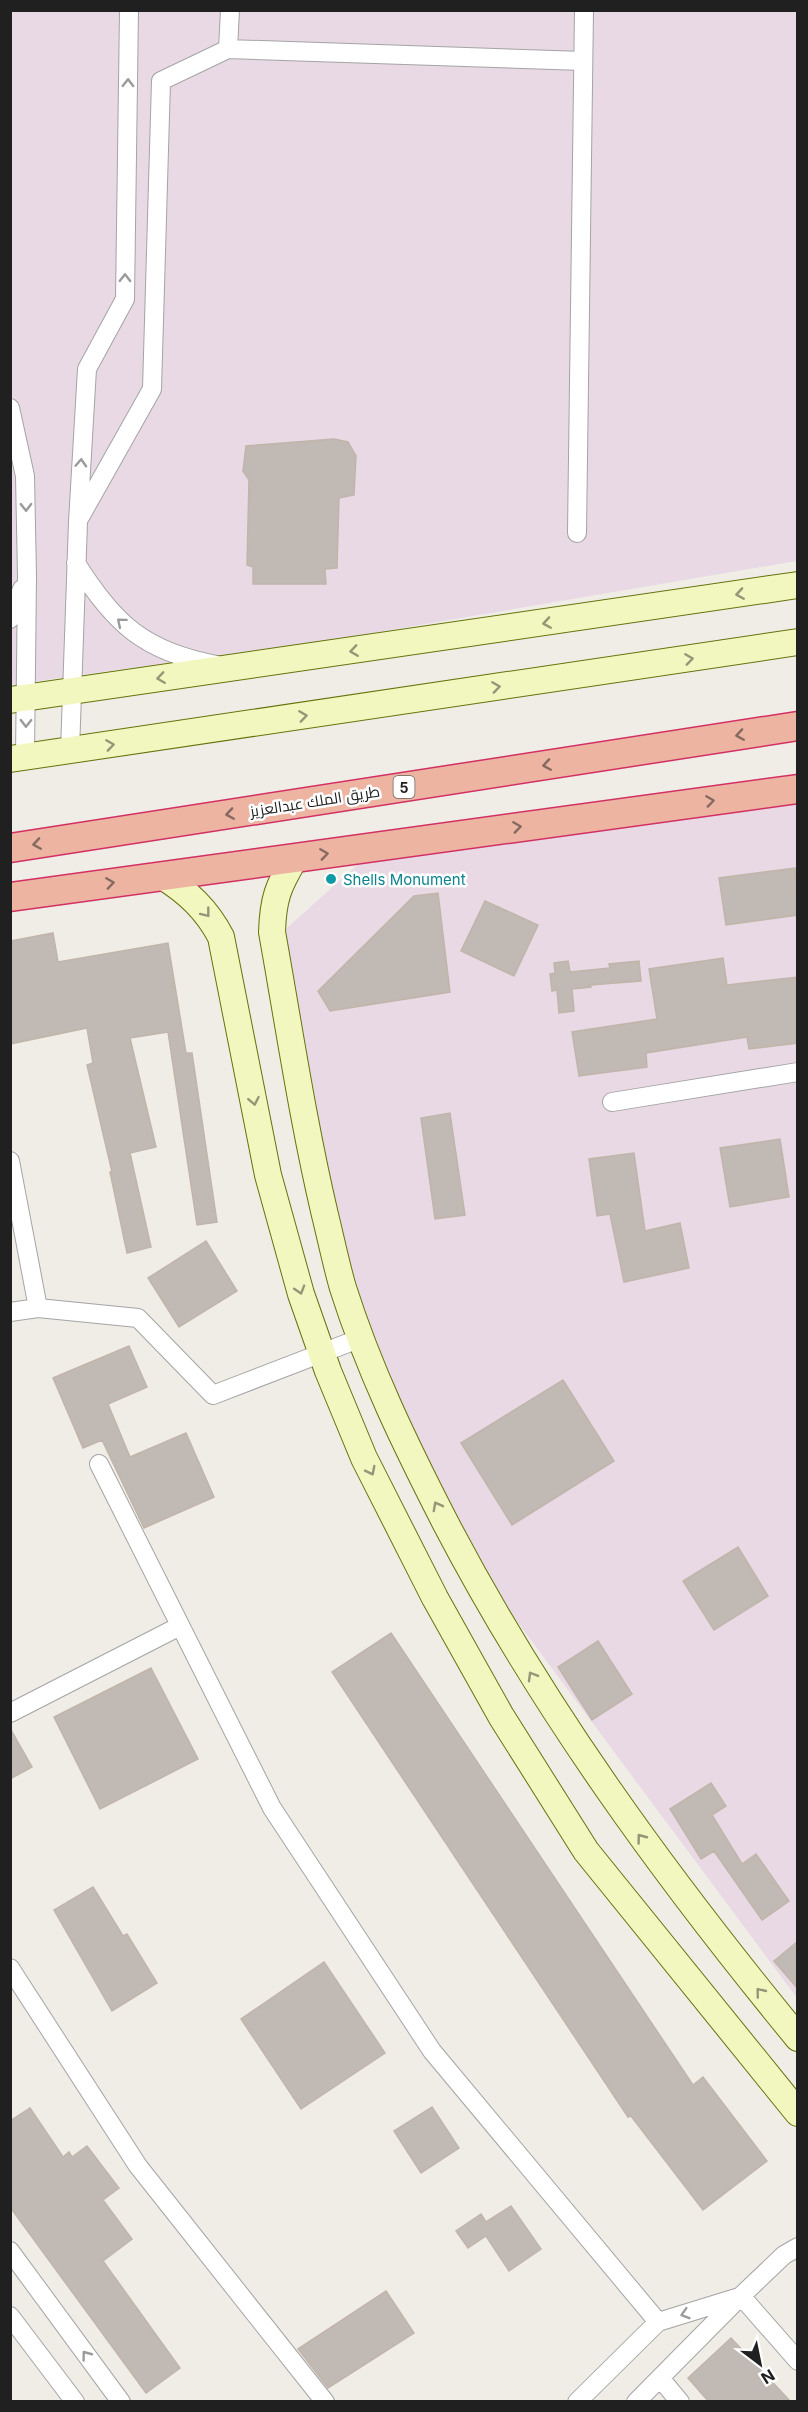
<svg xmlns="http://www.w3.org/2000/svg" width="808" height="2412" font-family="Inter,Cairo,sans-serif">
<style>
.industrial{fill:#e9d9e5}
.building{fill:#c1b9b4;stroke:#c1b5aa;stroke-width:1.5}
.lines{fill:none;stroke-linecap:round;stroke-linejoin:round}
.minor-casing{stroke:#a4a4a4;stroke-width:20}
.secondary-casing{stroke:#65730b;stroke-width:28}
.trunk-casing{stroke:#d23063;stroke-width:31}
.minor{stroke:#fff;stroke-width:18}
.secondary{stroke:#f2f7bf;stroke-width:26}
.trunk{stroke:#edb4a2;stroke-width:28}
.oneway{stroke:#9b9b9b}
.oneway2{stroke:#949677}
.oneway3{stroke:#866a61}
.culture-dot{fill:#0f9aa8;stroke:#fff;stroke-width:2}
.labels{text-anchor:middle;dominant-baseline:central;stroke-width:5;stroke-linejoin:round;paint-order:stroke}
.shield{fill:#fff;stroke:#636363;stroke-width:1.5}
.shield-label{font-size:14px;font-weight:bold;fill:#202020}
.street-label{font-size:15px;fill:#202020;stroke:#fff}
.culture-label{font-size:15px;fill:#0d838f;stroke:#fff;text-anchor:start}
</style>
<rect width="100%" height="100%" fill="#f0ede7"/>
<path class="industrial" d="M10,11H797V561L343,638L11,685Z
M797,781V1998L467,1554L349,1316L286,1093L269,944L375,849Z"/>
<path class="building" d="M334,439L348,442L356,456L354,495L339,498L337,568L325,569L326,584H253V567L247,565L249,480L243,471L246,446Z
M795,868L798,915L726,925L719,878Z
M438,893L450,992L330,1011L318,991L414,896Z
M485,901L538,925L514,976L461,951Z
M53,933L58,962L168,943L186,1053H192L217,1222L197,1225L168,1032L130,1038L156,1147L130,1153L151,1247L127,1253L110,1172H112L87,1065L93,1063L87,1028L10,1044V941Z
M723,958L727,985L798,977V1043L749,1049L747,1037L646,1053L647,1067L579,1076L572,1032L657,1019L649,969Z
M568,961L570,972L610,968L609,964L639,961L641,981L590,985L591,987L572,989L574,1011L559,1013L557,990L552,991L550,974L555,973L554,963Z
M450,1113L465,1215L435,1219L421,1118Z
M780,1139L789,1197L730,1207L720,1148Z
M634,1153L645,1231L680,1223L689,1268L624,1282L610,1214L597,1216L589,1159Z
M206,1241L237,1291L179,1327L148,1278Z
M129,1346L147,1387L108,1404L130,1457L186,1433L214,1497L144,1528L102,1440L83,1448L53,1378Z
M563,1380L614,1461L512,1525L461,1443Z
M738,1547L768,1596L714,1630L683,1581Z
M391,1633L693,2085L703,2077L767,2161L703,2210L631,2116L628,2117L332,1672Z
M598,1641L632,1694L592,1720L558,1667Z
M151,1668L198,1759L100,1809L54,1717Z
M10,1728L32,1767L10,1779Z
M711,1783L726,1806L712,1815L742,1864L756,1854L789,1901L762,1920L714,1851L701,1859L670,1809Z
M93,1887L123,1936L127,1934L157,1983L112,2011L54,1910Z
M798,1941V1989L774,1961Z
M324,1962L385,2053L301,2109L241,2019Z
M432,2107L459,2148L421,2173L394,2131Z
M30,2108L63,2157L69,2152L72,2157L87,2146L119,2188L103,2200L132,2239L103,2261L180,2368L146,2393L10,2207V2121Z
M511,2206L541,2249L509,2271L486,2236L468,2248L456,2231L481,2214L486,2222Z
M386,2291L414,2333L328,2388L298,2349Z
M731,2338L791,2402H709L688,2378Z"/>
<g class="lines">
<g class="minor-casing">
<path id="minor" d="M228,49L583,61
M10,408L25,476L27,576L25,757
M80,517L152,389L161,81L228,49L230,10
M577,533L584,10
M76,563C114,624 145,652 217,665
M10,619L22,589
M70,751L78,522L87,369L125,299L129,10
M612,1102L798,1072
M10,1161L38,1308L138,1318L213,1395L361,1338
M10,1312L38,1308
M99,1464L272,1808L432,2051L658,2322
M10,1713L180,1626
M10,1968L138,2166L325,2402
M10,2251L121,2402
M741,2296L798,2361
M10,2316L75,2402
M660,2378L680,2402
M577,2402L658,2322L739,2297
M636,2402L741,2296L784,2255L798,2247"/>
</g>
<g class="secondary-casing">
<path id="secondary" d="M10,700L798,585
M10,759L798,642
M295,858C278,886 273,899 272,932C289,1027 303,1122 325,1215C331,1239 336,1264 343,1288C369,1370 406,1446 445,1522C542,1708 665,1876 798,2038
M162,876C188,892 207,910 221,937L268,1175L301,1294L328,1371L364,1458L435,1598L501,1716L586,1851L798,2113"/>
</g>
<g class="trunk-casing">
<path id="trunk" d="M10,848L798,726
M10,897L798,789"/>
</g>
<use href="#minor" class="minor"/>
<use href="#secondary" class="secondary"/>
<use href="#trunk" class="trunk"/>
</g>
<defs><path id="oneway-chevron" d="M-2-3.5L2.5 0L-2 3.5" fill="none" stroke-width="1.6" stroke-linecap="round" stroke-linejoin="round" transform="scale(1.5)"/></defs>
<g class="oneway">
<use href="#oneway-chevron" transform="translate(128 83) rotate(-89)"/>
<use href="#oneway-chevron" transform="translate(125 278) rotate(-89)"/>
<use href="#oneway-chevron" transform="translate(81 463) rotate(-87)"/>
<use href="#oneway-chevron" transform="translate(26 507) rotate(89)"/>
<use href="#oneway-chevron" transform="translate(121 622) rotate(-140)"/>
<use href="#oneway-chevron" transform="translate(26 723) rotate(91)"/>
<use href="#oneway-chevron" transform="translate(685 2314) rotate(163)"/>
<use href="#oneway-chevron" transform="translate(86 2355) rotate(-127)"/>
</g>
<g class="oneway2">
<use href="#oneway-chevron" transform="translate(740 594) rotate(171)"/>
<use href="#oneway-chevron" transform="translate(547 623) rotate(171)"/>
<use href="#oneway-chevron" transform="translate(354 651) rotate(172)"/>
<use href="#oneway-chevron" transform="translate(689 659) rotate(-8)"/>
<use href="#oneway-chevron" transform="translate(161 678) rotate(172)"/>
<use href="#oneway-chevron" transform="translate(496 687) rotate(-8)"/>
<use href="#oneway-chevron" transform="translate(303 716) rotate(-8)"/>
<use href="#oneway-chevron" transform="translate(110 745) rotate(-8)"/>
<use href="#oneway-chevron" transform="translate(206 913) rotate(52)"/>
<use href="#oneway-chevron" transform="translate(254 1101) rotate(79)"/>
<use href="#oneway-chevron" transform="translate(300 1290) rotate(73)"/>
<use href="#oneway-chevron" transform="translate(371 1471) rotate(63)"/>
<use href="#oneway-chevron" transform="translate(437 1506) rotate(-118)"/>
<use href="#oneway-chevron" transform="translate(532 1676) rotate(-120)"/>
<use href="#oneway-chevron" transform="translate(641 1838) rotate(-127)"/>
<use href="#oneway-chevron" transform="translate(760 1992) rotate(-129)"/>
</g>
<g class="oneway3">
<use href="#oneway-chevron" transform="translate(740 735) rotate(171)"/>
<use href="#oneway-chevron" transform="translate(547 765) rotate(171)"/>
<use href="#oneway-chevron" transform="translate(710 801) rotate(-8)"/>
<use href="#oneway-chevron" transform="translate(230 814) rotate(171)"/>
<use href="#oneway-chevron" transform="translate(517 827) rotate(-8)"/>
<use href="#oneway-chevron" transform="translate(37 844) rotate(171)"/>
<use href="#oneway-chevron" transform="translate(324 854) rotate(-8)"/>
<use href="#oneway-chevron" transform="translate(110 883) rotate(-8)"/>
</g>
<circle class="culture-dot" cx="331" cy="879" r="6"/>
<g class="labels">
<rect class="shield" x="393.5" y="776" width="21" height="22" rx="4.5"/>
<g class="shield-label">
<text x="404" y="787">5</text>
</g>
<g class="street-label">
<text transform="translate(315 801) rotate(-9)">طريق الملك عبدالعزيز</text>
</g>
<g class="culture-label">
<text x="343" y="879">Shells Monument</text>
</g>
</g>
<rect width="808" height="2412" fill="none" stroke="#202020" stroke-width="24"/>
<g transform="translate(760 2364) rotate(148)" stroke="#ffffff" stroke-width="4.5" paint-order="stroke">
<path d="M0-4.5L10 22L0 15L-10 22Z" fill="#202020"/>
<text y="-9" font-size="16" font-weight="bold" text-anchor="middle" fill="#202020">N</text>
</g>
</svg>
